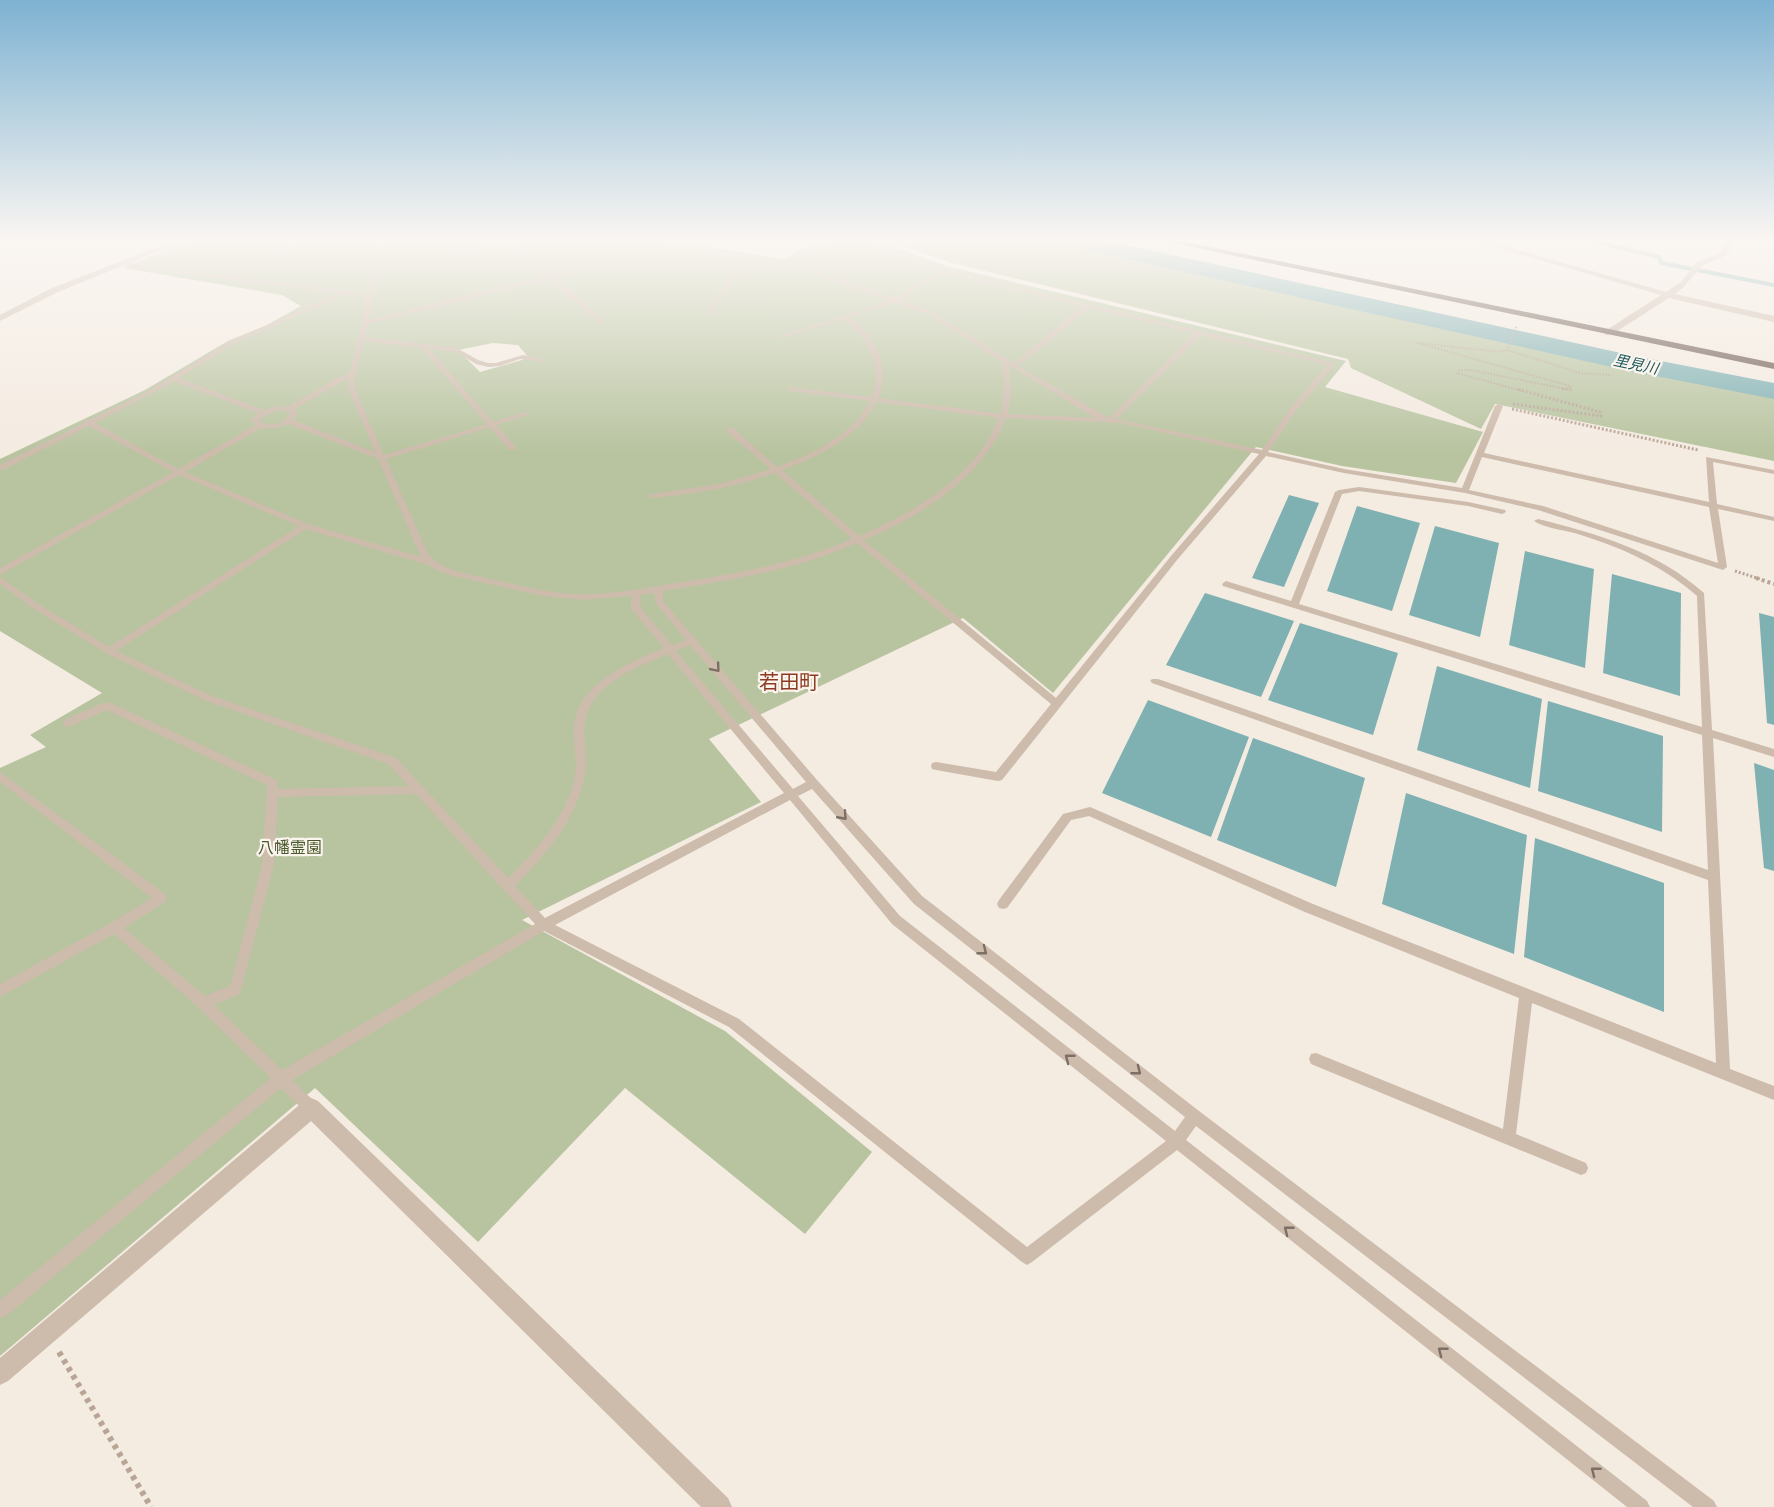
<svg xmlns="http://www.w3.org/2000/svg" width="1774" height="1507" font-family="Mulish,'Noto Sans JP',sans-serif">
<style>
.green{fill:#b8c4a0;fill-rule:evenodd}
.water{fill:#7fb0b2}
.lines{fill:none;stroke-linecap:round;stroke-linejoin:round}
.stream{stroke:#7fb0b2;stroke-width:4}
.river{fill:#7fb0b2;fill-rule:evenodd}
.path-far3{stroke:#b9a596;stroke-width:2;stroke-dasharray:1.5 1.5;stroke-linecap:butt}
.path-far2{stroke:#b9a596;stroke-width:3;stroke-dasharray:2 2;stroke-linecap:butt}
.path-far1{stroke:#b9a596;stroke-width:4;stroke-dasharray:3 3;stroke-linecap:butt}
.path{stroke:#b9a596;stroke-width:6;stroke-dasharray:4.5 4.5;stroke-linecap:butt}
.service{fill:#cdbbac;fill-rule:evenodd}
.minor{fill:#cdbbac;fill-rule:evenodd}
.trunk{fill:#6c584f;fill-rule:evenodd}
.oneway{stroke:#7d6f65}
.labels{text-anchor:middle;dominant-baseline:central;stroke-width:4.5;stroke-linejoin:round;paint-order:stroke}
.far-water-label{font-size:15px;font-style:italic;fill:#1f5a5e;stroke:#fbf5ee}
.park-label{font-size:16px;fill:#4a5a2e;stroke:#fbf5ee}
.quarter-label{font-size:20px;fill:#8c3b22;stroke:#fbf5ee}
</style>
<rect width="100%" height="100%" fill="#f4ebe1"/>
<path class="green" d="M187,241H694L714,248L785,259L816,241H877L946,266L1346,361L1325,387L1483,432L1456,483L1342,466L1256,447L1053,693L963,618L709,739L761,802L522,920L725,1031L872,1152L805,1234L625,1088L478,1242L315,1088L0,1356V768L46,747L30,735L102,693L0,631V459L145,390L228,341L267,325L301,306L282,295L123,268ZM493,343L518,345L529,358L480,372L458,350Z
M890,241H1070L1135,254L1284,294L1774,392V461L1495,404L1481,429L1351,368L1348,359L952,263Z"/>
<path class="water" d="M1289,495L1319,503L1284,587L1252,578Z
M1357,506L1420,523L1392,611L1327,591Z
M1435,526L1499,543L1480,637L1409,615Z
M1525,551L1594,569L1585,668L1509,645Z
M1612,574L1681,593L1680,696L1603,673Z
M1205,593L1294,621L1261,697L1166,665Z
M1759,613L1774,617V725L1767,723Z
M1300,623L1398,653L1373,735L1268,700Z
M1437,666L1542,699L1530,788L1417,750Z
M1148,700L1249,737L1211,837L1102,793Z
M1548,701L1663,736L1662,832L1538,791Z
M1253,738L1365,778L1336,887L1217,840Z
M1754,763L1774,770V871L1764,868Z
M1406,793L1527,835L1514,954L1382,904Z
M1535,838L1664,883V1012L1524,957Z"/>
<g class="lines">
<path class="stream" d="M1593,241L1659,257L1661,263L1774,285"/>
<path class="river" d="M1066,241H1108L1630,355L1774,383V399L1630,371L1077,248L1069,246Z"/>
<path class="path-far3" d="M1516,327L1507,350L1499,352L1418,343L1570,386L1571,390L1471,370H1459L1457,373L1522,391
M1507,350L1580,373L1610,375"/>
<path class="path-far2" d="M1562,389H1571
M1513,404L1601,416L1600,412L1517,389
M1512,409L1698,450
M1735,571L1760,579"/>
<path class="path-far1" d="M1756,578L1774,584"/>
<path class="path" d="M59,1352L151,1507"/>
<path class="service" d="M190,241H198L143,265L232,276L295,241H302L239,277L367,293L375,245L350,241H381L376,272L505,241H520L514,243L550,275L674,244L669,241H678L707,250L808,268L895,298L938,271L858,241H866L944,270L1334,363V365L1296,411L1268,452L1344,469L1462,488L1495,406L1499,404L1503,406L1484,453L1709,502L1706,457L1774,470V474L1713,462L1717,504L1774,517V521L1718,509L1727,567L1723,570L1538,510L1465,493L1344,473L1266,456L1177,560L1002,780L998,781L936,770L932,769L931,766L932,763L936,762L996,772L1051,704L857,543C796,570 728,581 663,591V601L817,780L922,896L1199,1111L1714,1501L1717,1507H1693L1196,1126L1186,1140L1647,1501L1650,1507H1627L1177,1150L1032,1262L1027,1265L1022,1262L729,1027L544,931L292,1080L316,1103L318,1108L316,1113L311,1115L306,1113L281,1088L6,1316L0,1318V1300L271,1078L198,1007L114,934L0,997V984L111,923L152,898L0,782V772L165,894L167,898L165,902L124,928L205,996L230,986L262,865L267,785L107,710L68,727L64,726L63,723L64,720L103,703H111L277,780L278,789L409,786L388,764L204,700L106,653L34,609L0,584V577L40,605L109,647L299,526L179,475L0,575V568L173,472L89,426L3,470H0V465L84,423V420H89L145,393L230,342L338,293L125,266L122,264L125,262L135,264ZM509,245L545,276L369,320L375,276ZM680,245L706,254L745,260L705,313V315H709L750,261L805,271L890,301L777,337L782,338L843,319C867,336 885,368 872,397L789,387L786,389L789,391L870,401C854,435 810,455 777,467L733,428H727V432L771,469L720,484L652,494L648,496L652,498C694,494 735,487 775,473L852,539C791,565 723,576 657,586C629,591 600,595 571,594C542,592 514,584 486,578C466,573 442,571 428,554L386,459L490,427L509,450H515V446L496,425L530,414L526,412L493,422L429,349L456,352L476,364L488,367L500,366L520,359L544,362L547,360L523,355L496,363H488L478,360L457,348L365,337L368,324L548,279L600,323H604V321L554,277ZM943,273L1083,306L1014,363L932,312L900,300ZM346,294L366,296L362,323L350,371L287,407L279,406L263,410L179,378L234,344ZM895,303L928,314L1001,361L1005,384L1001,414L878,398C892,368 874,335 849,317ZM1089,308L1195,333L1109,418L1018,366ZM1201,335L1328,365L1290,408L1262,450L1116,419ZM364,341L421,348L487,424L384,455L355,390L354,380ZM1009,366L1012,367L1095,418L1008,414L1011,395ZM348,378L349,390L375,452L293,420L298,412L294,409ZM174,381L258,413L251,420L256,425L178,469L95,423L149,395ZM876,402L999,418C975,477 915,512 859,536L782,470C816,458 860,437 876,402ZM279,410L290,413C286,424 275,425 265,424L259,420L271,412ZM1006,418L1121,423L1259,454L1171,556L1056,698L864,540C921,516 982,479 1006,418ZM289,424L378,459L421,557L308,524L185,472L261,428H276ZM1482,457L1709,507L1718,563L1543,506L1469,490ZM306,529L428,565L439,571L454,576L544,596L583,600L631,596V609L664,648C629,662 579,683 574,725C573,742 577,759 575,776C568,815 536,851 508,878L396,758L212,696L116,651ZM654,593L656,604L686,640L672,645L641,608L640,595ZM690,645L806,782L793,789L676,651ZM668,654L784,793L545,918L515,886C545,856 575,821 584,779C589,761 583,743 585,724C589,685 637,667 668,654ZM812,789L914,904L1185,1117L1175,1131L900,916L798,796ZM416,794L535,924L282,1070L214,1005L240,994L241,990L274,865L278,797ZM790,800L892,924L1166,1141L1027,1247L739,1019L555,925Z
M826,241H833L804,260H800V258Z
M1359,487L1468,502L1505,510L1506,512L1502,514L1468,506L1359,491L1342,494L1299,604L1702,727L1697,596C1662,565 1622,548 1578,534C1564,530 1545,528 1534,521L1538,519C1598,534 1657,551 1704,593L1712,730L1774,749V757L1713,738L1730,1069L1774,1086V1100L1532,1003L1516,1134L1586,1163L1588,1168L1586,1173L1581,1175L1311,1064L1309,1059L1311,1054L1316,1053L1503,1129L1519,998L1305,912L1089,816L1071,820L1007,908L1003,909L999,908L997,904L999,900L1063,814L1090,807L1313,904L1716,1063L1708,880L1152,683L1150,681L1152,679H1158L1708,870L1702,735L1223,586L1222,584L1226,581L1291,601L1335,492L1339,490Z"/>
<path class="minor" d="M173,241H184L58,292L0,321V315L52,288Z
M1474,241H1487L1666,292L1681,282L1697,262L1720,253L1724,241H1732C1732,261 1713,257 1702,267C1691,276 1688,285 1675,294L1774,316V322L1669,298L1611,335H1605V331L1661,295Z
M311,1098L318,1101L728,1498L732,1507H701L311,1121L8,1381L0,1385V1358L304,1101Z"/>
<path class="trunk" d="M1164,241H1181L1774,363V369Z"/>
</g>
<defs><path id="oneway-chevron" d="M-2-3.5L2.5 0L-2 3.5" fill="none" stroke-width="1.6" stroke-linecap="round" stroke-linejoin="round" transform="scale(1.5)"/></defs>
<g class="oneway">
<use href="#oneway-chevron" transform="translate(716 668) rotate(50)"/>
<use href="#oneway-chevron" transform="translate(843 816) rotate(48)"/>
<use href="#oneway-chevron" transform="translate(983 951) rotate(38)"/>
<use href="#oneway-chevron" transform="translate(1069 1058) rotate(-142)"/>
<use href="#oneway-chevron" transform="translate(1137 1071) rotate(38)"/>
<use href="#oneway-chevron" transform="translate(1288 1230) rotate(-142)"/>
<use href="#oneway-chevron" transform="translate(1442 1351) rotate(-142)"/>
<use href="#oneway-chevron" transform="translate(1595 1471) rotate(-142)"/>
</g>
<linearGradient id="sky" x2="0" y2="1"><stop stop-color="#7eb2d2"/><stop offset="0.53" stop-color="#faf6f2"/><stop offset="1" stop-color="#faf6f2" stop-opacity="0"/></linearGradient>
<rect width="1774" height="452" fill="url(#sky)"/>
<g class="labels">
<g class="far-water-label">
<text transform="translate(1636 364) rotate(12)">里見川</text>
</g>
<g class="park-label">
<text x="290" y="847">八幡霊園</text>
</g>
<g class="quarter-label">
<text x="789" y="681">若田町</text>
</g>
</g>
</svg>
